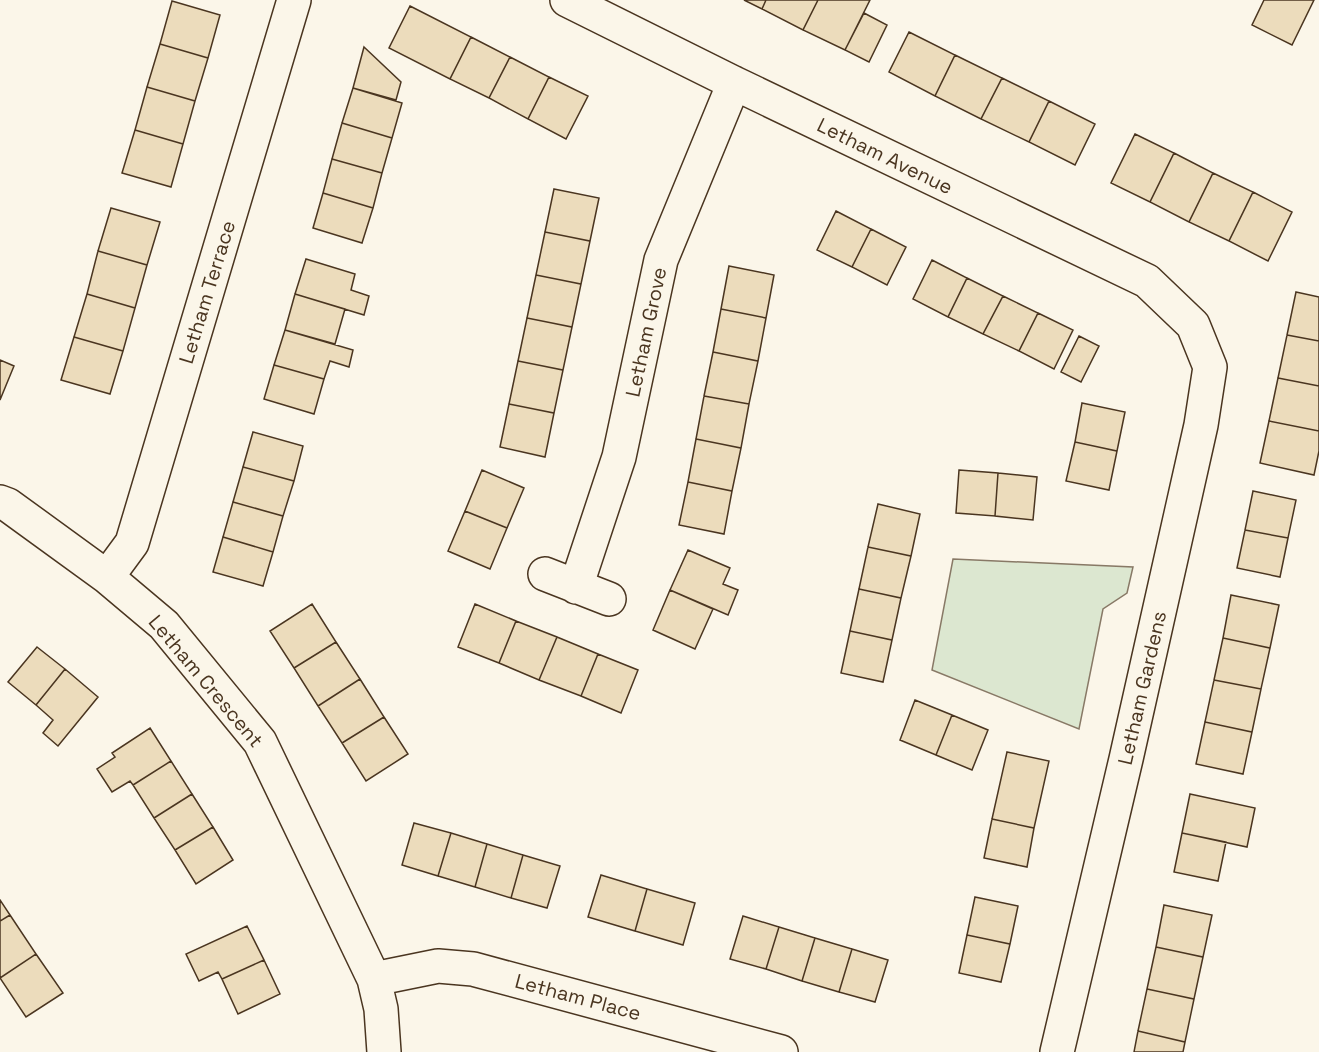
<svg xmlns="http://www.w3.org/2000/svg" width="1319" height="1052" font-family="'Space Grotesk',sans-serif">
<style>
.green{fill:#dce7d0;stroke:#887966;stroke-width:1.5}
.building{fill:#ecdcbc;stroke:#4a3520;stroke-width:1.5}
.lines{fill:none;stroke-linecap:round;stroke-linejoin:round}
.minor-casing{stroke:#4a3520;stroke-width:36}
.minor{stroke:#fbf6e9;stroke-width:33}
.labels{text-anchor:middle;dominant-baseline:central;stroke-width:4.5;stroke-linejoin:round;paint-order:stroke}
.street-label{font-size:20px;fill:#4a3520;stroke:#fbf6e9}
</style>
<rect width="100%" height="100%" fill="#fbf6e9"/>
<path class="green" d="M953,559L1133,567L1127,593L1103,609L1079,729L932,670Z"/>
<path class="building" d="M744,0H766L762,9Z
M766,0H818L803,30L762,9Z
M818,0H870L845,50L803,30Z
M1264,0H1314L1292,45L1252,25Z
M172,1L220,15L208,58L160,44Z
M410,6L471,37L450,79L389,48Z
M864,13L887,25L869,62L845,50Z
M909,32L955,55L935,96L889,72Z
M471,37L510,57L489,98L450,79Z
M160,44L208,58L195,101L147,87Z
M364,47L401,82L396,100L353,88Z
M955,55L1002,78L981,119L935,96Z
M510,57L549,77L528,119L489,98Z
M549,77L588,96L566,139L528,119Z
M1002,78L1049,101L1029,142L981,119Z
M147,87L195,101L183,144L135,130Z
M353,88L402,103L392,138L342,123Z
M1049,101L1095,124L1075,165L1029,142Z
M342,123L392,138L382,173L332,159Z
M135,130L183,144L171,187L122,173Z
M1135,134L1174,153L1150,202L1111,183Z
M1174,153L1213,173L1189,222L1150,202Z
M332,159L382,173L373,208L323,193Z
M1213,173L1253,192L1229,241L1189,222Z
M554,189L599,198L590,241L545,232Z
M1253,192L1292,212L1268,261L1229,241Z
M323,193L373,208L362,243L313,228Z
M111,208L160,222L147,265L98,251Z
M836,211L871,229L852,267L817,250Z
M871,229L906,247L887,285L852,267Z
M545,232L590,241L581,284L536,275Z
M98,251L147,265L135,308L87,294Z
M306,259L355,274L351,290L369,296L364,315L295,294Z
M932,260L967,278L948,317L913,299Z
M729,266L774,275L766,318L721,309Z
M536,275L581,284L572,327L527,318Z
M967,278L1003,296L983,334L948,317Z
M1296,292L1319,297V341L1287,335Z
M87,294L135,308L123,351L74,337Z
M295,294L345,309L335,344L285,330Z
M1003,296L1038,313L1019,351L983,334Z
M721,309L766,318L758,361L713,352Z
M1038,313L1073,330L1054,369L1019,351Z
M527,318L572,327L563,370L518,361Z
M285,330L353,350L349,367L330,361L324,379L274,365Z
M1287,335L1319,341V386L1278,378Z
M1079,336L1099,346L1081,382L1061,372Z
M74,337L123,351L110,394L61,380Z
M713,352L758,361L749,404L704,396Z
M0,360L14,366L0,400Z
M518,361L563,370L554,413L509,404Z
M274,365L324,379L314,414L264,399Z
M1278,378L1319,386V431L1269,421Z
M704,396L749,404L741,448L696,439Z
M1082,403L1125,412L1117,451L1075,442Z
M509,404L554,413L545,457L500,447Z
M1269,421L1319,431V451L1314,475L1260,463Z
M253,432L303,446L294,481L243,467Z
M696,439L741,448L732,491L688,482Z
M1075,442L1117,451L1109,490L1066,481Z
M243,467L294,481L283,516L233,502Z
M482,470L524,488L507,528L465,511Z
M959,470L998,473L995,516L956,513Z
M998,473L1037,477L1033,520L995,516Z
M688,482L732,491L724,534L679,525Z
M1253,491L1296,500L1288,538L1245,530Z
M233,502L283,516L273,552L223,537Z
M878,504L920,514L911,556L868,547Z
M465,511L507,528L490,569L448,551Z
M1245,530L1288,538L1280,577L1237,568Z
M223,537L273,552L263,586L213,572Z
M868,547L911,556L901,598L859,589Z
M688,550L730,568L723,584L738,590L728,615L670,590Z
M859,589L901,598L892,640L850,631Z
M670,590L713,609L695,649L653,630Z
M1231,595L1279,605L1270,648L1223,638Z
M312,604L336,642L294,668L270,631Z
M475,604L516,621L499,663L458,647Z
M516,621L557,637L539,680L499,663Z
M850,631L892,640L883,682L841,673Z
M557,637L598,654L581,696L539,680Z
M1223,638L1270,648L1261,689L1214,680Z
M336,642L360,679L318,706L294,668Z
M37,647L65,669L36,705L8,682Z
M598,654L638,670L621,713L581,696Z
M65,669L98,697L58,746L43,733L53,720L36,705Z
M360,679L384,717L342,743L318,706Z
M1214,680L1261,689L1252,732L1205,722Z
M915,700L952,715L936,755L900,740Z
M952,715L988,730L972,770L936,755Z
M384,717L408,754L366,781L342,743Z
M1205,722L1252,732L1243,774L1196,764Z
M150,728L171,761L133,785L130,781L112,792L97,769L115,757L112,753Z
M1007,752L1049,761L1034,828L992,819Z
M171,761L192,794L154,818L133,785Z
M192,794L213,827L175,850L154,818Z
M1190,794L1255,808L1247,847L1182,833Z
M992,819L1034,828L1027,867L984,858Z
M414,823L451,833L438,876L402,865Z
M213,827L233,860L196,884L175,850Z
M451,833L487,844L475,887L438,876Z
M1182,833L1226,842L1218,881L1174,872Z
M487,844L523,855L511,898L475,887Z
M523,855L560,866L547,908L511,898Z
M601,875L647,889L635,931L588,917Z
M647,889L695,903L683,945L635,931Z
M975,897L1018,906L1010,944L967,935Z
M0,900L10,915L0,921Z
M1164,905L1212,915L1203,957L1156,947Z
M10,915L36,954L0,978V921Z
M743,916L779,927L766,969L730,959Z
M247,926L264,960L222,979L218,972L199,981L186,954Z
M779,927L815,938L802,981L766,969Z
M967,935L1010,944L1001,982L959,973Z
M815,938L852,949L839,992L802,981Z
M1156,947L1203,957L1194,999L1147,989Z
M852,949L888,960L875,1002L839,992Z
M36,954L63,993L26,1017L0,978Z
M264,960L280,994L238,1014L222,979Z
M1147,989L1194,999L1185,1042L1138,1031Z
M1138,1031L1185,1042L1183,1052H1134Z"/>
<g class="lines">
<g class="minor-casing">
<path id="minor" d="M567,0L734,83L1147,281L1193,325L1210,367L1201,425L1126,759L1057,1052
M0,502L8,505L107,577L164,625L260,742L374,979L381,1009L384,1052
M545,574L609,599
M107,577L132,543L294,0
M576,587L619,457L661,260L734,83
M374,979L438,966L473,969L781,1052"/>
</g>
<use href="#minor" class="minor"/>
</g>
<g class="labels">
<g class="street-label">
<text transform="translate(885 156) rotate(26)">Letham Avenue</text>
<text transform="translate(207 292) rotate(-73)">Letham Terrace</text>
<text transform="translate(646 332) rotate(-78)">Letham Grove</text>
<text transform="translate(206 681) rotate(50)">Letham Crescent</text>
<text transform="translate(1142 688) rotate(-77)">Letham Gardens</text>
<text transform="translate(578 997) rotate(15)">Letham Place</text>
</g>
</g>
</svg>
